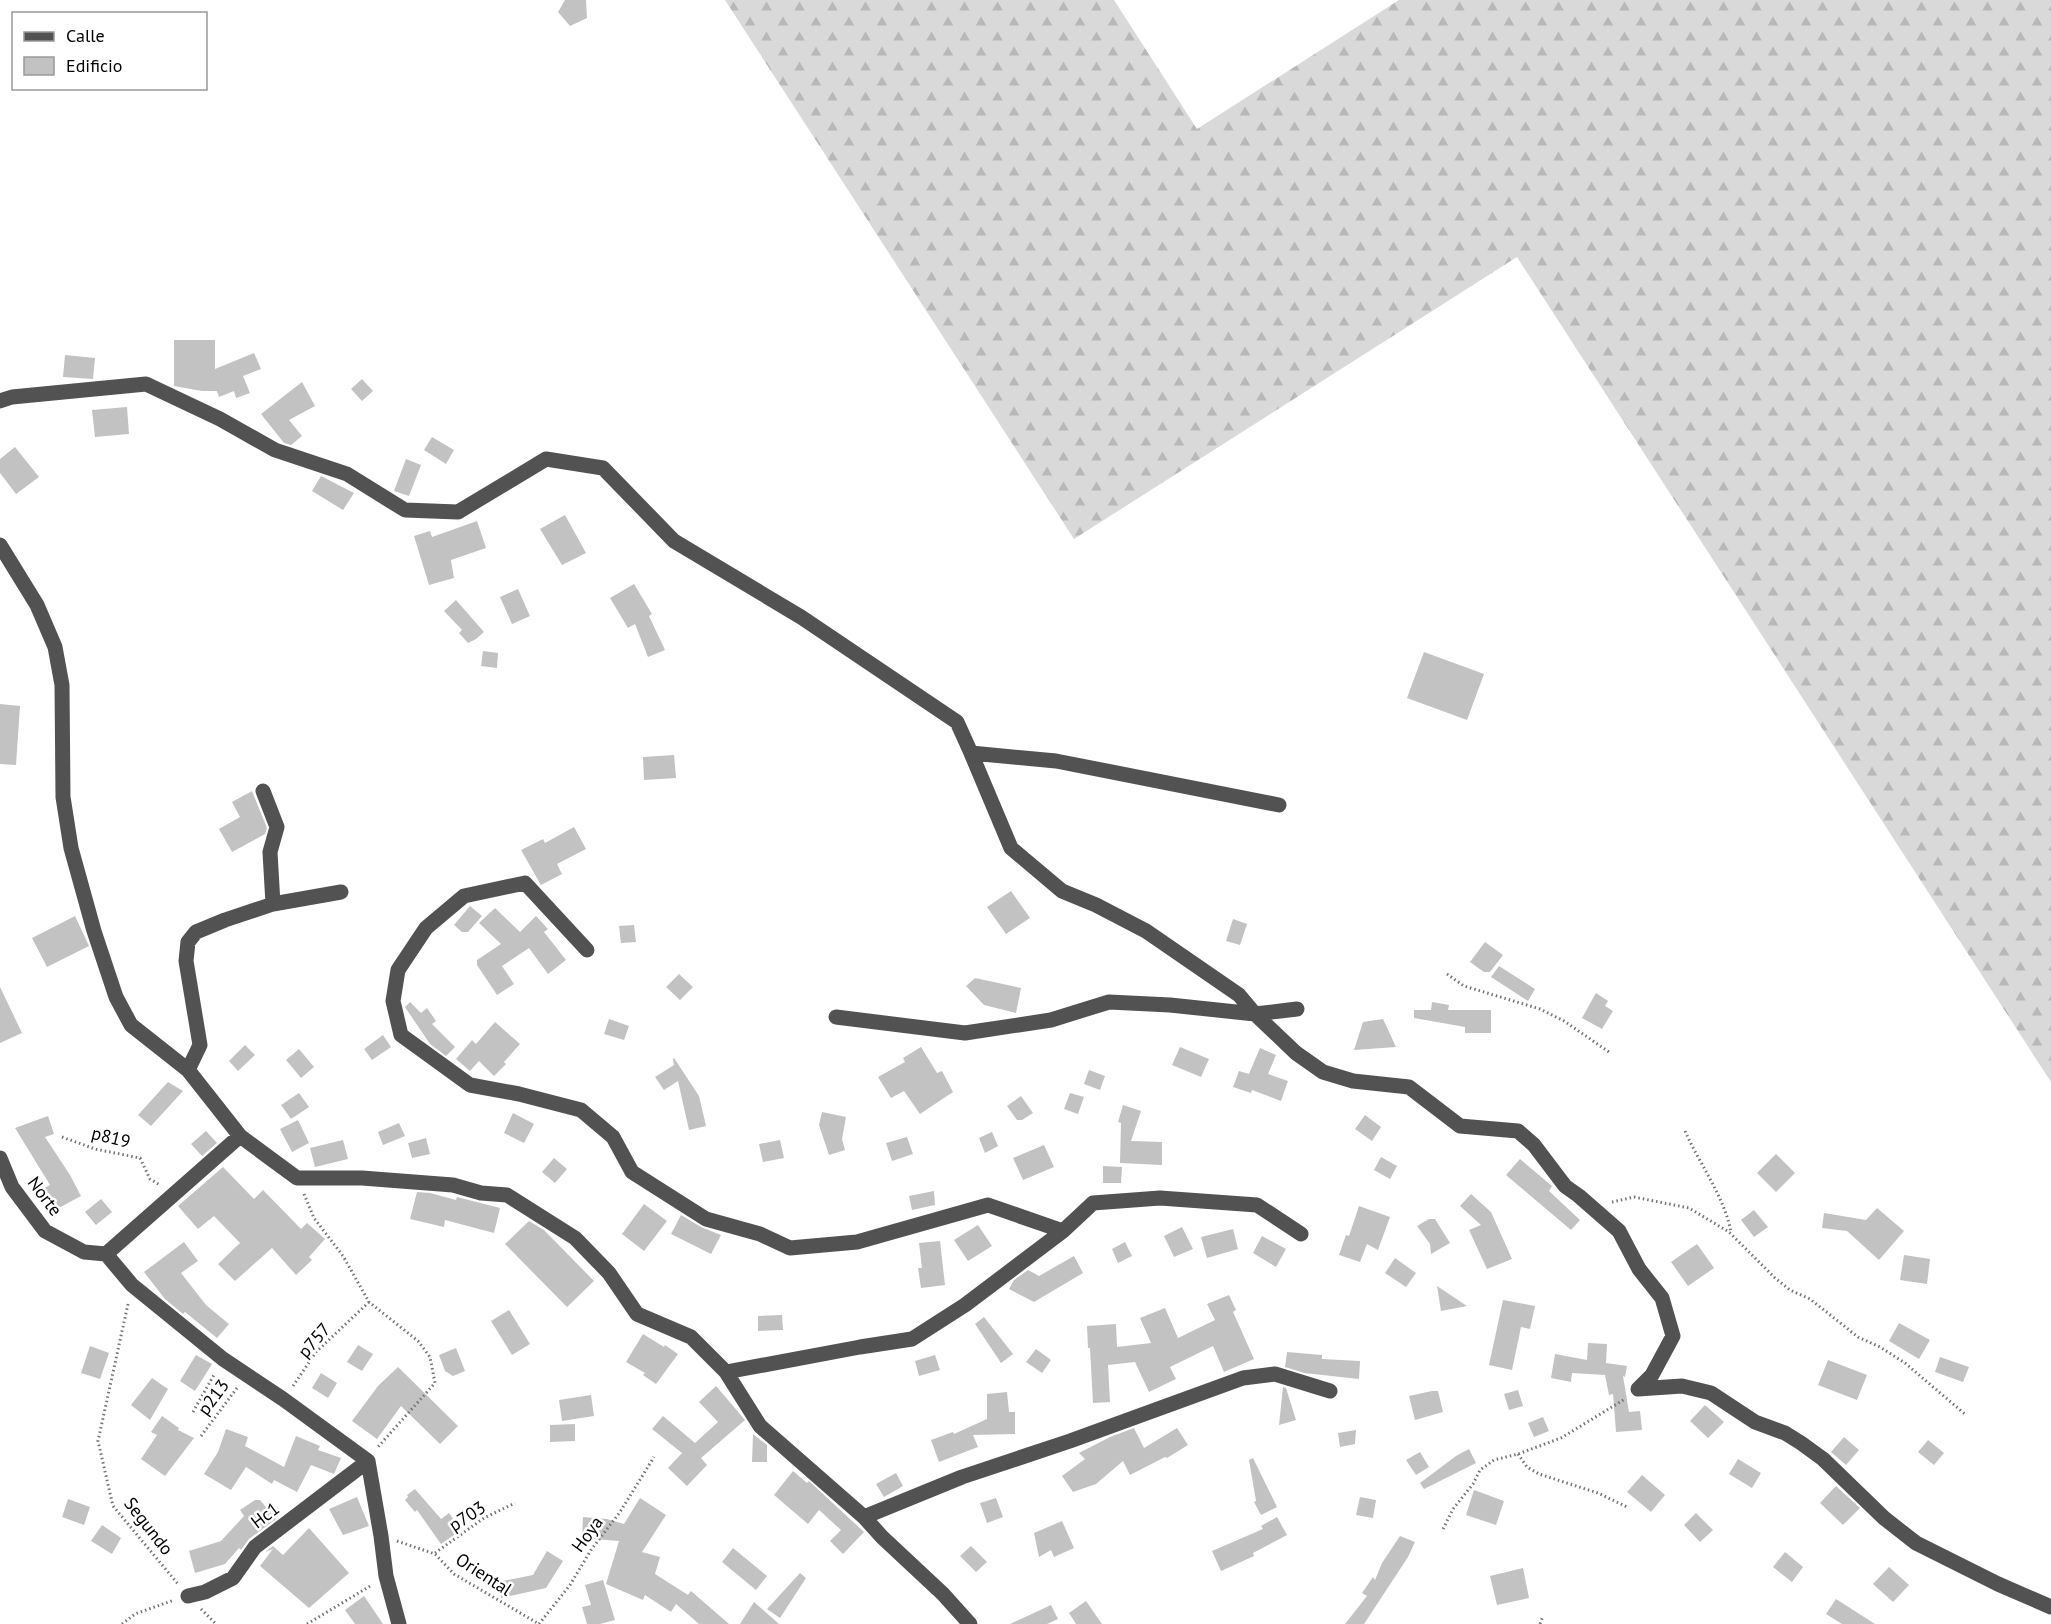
<svg xmlns="http://www.w3.org/2000/svg" width="2051" height="1624" font-family="'PT Sans',sans-serif">
<style>
.forest{fill:url(#forest-firs)}
.building{fill:#c2c2c2}
.lines{fill:none;stroke-linecap:round;stroke-linejoin:round}
.path{stroke:#747474;stroke-width:3;stroke-dasharray:1.5 3;stroke-linecap:butt}
.minor{stroke:#525252;stroke-width:15}
.labels{text-anchor:middle;dominant-baseline:central;stroke-width:5;stroke-linejoin:round;paint-order:stroke}
.street-label{font-size:18px;fill:#000;stroke:#fff}
</style>
<defs>
<pattern id="forest-firs" width="22" height="20" patternUnits="userSpaceOnUse" patternTransform="scale(1.5)"><rect width="22" height="20" fill="#d9d9d9"/><path d="M5 1l3.5 6h-7zM16 11l3.5 6h-7z" fill="#b8b8b8"/></pattern>
</defs>
<rect width="100%" height="100%" fill="#fff"/>
<path class="forest" d="M725,0H1114L1197,129L1399,0H2051V1082L1517,257L1074,539Z"/>
<path class="building" d="M565,0H586L587,18L570,26L558,12Z
M174,340H215V369L254,353L261,369L243,376L250,393L236,398L234,391L219,397L217,391H202L174,386Z
M65,355L95,358L93,379L63,377Z
M362,379L373,391L362,401L351,389Z
M302,382L315,406L289,420L302,436L291,445L284,443L261,414Z
M127,407L129,434L95,437L92,410Z
M432,437L454,450L446,464L424,450Z
M15,447L39,477L16,494L0,473V459Z
M406,459L421,465L409,496L394,491Z
M321,476L354,493L343,510L312,491Z
M565,515L586,553L562,565L540,529Z
M477,521L486,548L451,560L454,578L429,585L414,536L430,531L432,537Z
M634,584L652,614L649,616L665,650L648,657L635,624L628,628L610,598Z
M518,589L530,616L512,624L500,597Z
M456,600L484,632L476,639L468,643L459,633L462,630L444,611Z
M483,651L498,653L497,668L481,666Z
M1424,652L1484,674L1467,720L1407,698Z
M0,704L20,706L16,765L0,764Z
M674,755L676,778L644,780L643,757Z
M252,791L267,828L265,834L232,852L219,829L240,817L232,802Z
M574,827L586,849L557,864L562,874L541,885L521,850L543,839L545,843Z
M1011,891L1030,918L1006,934L987,907Z
M470,906L482,916L468,932H462L454,925Z
M495,908L520,932L536,916L548,929L544,932L566,960L548,974L529,948L502,966L514,984L497,995L477,965V960L501,944L479,923Z
M75,916L89,946L47,967L32,938Z
M1233,919L1247,924L1240,945L1226,941Z
M634,925L636,942L621,943L619,926Z
M1485,942L1503,955L1490,972H1484L1470,962Z
M1499,966L1535,989L1528,1001L1491,977Z
M679,974L693,987L680,1000L666,987Z
M975,978L1021,988L1016,1013L984,1005L966,986Z
M0,987L22,1033L0,1043Z
M1596,993L1608,1001L1605,1006L1613,1011L1602,1029L1582,1018Z
M410,1002L421,1013L427,1008L436,1021L432,1024L455,1047L446,1056L430,1044L405,1007Z
M1432,1002L1449,1005L1448,1010H1491V1033H1465V1027L1414,1018V1010H1431Z
M609,1019L629,1026L624,1040L604,1034Z
M1383,1019L1396,1047L1354,1050L1363,1022Z
M495,1022L520,1044L504,1062L506,1064L494,1076L479,1061L470,1071L456,1059L472,1040L476,1044Z
M383,1035L391,1047L372,1060L364,1049Z
M245,1045L255,1055L238,1071L229,1061Z
M921,1047L937,1073L942,1071L953,1092L920,1114L904,1091L891,1098L878,1077L905,1062L903,1058Z
M1180,1047L1209,1059L1201,1077L1172,1065Z
M1260,1048L1276,1055L1268,1074L1288,1081L1281,1101L1252,1090L1251,1093L1233,1087L1239,1071L1249,1074Z
M299,1049L314,1067L301,1078L286,1060Z
M674,1058L699,1096L706,1126L689,1130L678,1081L664,1090L655,1077L674,1065L673,1059Z
M1089,1070L1105,1076L1100,1090L1084,1084Z
M168,1082L183,1091L151,1126L138,1115Z
M299,1093L309,1107L291,1119L281,1105Z
M1070,1093L1084,1097L1078,1114L1064,1109Z
M1021,1096L1033,1113L1022,1120H1017L1007,1106Z
M1123,1105L1141,1111L1131,1141L1162,1142V1165L1120,1163L1121,1123L1118,1122Z
M822,1112L846,1117L842,1139L845,1150L829,1155L819,1125Z
M513,1113L534,1124L524,1143L504,1133Z
M1365,1115L1381,1127L1372,1141L1355,1129Z
M48,1116L54,1134L45,1137L70,1175L81,1196L55,1210L44,1188L50,1185L15,1128Z
M298,1120L309,1143L292,1152L280,1129Z
M399,1123L405,1136L383,1145L378,1132Z
M206,1131L217,1143L202,1156L191,1144Z
M992,1132L998,1146L985,1153L979,1138Z
M907,1137L913,1154L892,1161L886,1143Z
M426,1138L430,1154L412,1158L408,1143Z
M343,1140L348,1159L315,1167L310,1148Z
M780,1140L784,1158L763,1162L759,1144Z
M1044,1145L1054,1167L1023,1180L1013,1158Z
M1776,1154L1795,1173L1776,1192L1757,1173Z
M1381,1157L1397,1166L1390,1179L1374,1170Z
M554,1158L567,1169L555,1183L542,1172Z
M1520,1159L1552,1186L1549,1191L1580,1220L1571,1230L1506,1175Z
M1103,1166L1122,1167L1121,1183H1103Z
M223,1167L254,1199L263,1190L301,1229L307,1223L325,1239L309,1257L312,1260L296,1275L272,1248L235,1281L218,1264L240,1243L214,1216L198,1229L178,1206Z
M934,1191L935,1205L912,1210L909,1196Z
M417,1192L430,1193L456,1200L457,1197L500,1208L494,1233L445,1220L444,1227L410,1219Z
M1471,1194L1491,1212L1512,1259L1487,1269L1469,1230L1481,1225L1460,1206Z
M101,1199L112,1212L96,1225L85,1212Z
M644,1204L667,1221L644,1251L622,1234Z
M1359,1206L1390,1217L1378,1250L1367,1244L1360,1262L1339,1255L1346,1235L1349,1236Z
M1877,1208L1904,1231L1879,1260L1847,1231L1822,1228L1824,1213L1866,1220Z
M1754,1210L1768,1227L1754,1237L1741,1220Z
M681,1215L701,1227L721,1235L711,1254L671,1234Z
M1429,1219H1435L1450,1243L1431,1254L1430,1244L1417,1226Z
M529,1221L544,1230L594,1281L567,1307L505,1244Z
M978,1225L992,1246L968,1261L954,1240Z
M1182,1227L1193,1249L1174,1257L1164,1236Z
M1233,1229L1238,1249L1207,1258L1201,1237Z
M1262,1236L1286,1249L1276,1267L1253,1253Z
M940,1241L945,1285L921,1288L918,1268H922L919,1243Z
M184,1242L198,1261L181,1273L206,1305L229,1324L217,1338L185,1312L183,1314L165,1299L144,1272Z
M1125,1242L1132,1256L1118,1263L1112,1249Z
M1697,1244L1714,1268L1688,1286L1671,1262Z
M1904,1255L1930,1259L1927,1284L1900,1280Z
M1074,1256L1083,1273L1034,1302L1009,1289L1014,1280L1028,1270L1039,1276Z
M1395,1258L1416,1273L1406,1287L1385,1273Z
M1437,1286L1467,1306L1441,1311Z
M1229,1295L1236,1310L1233,1312L1254,1359L1224,1372L1213,1346L1170,1367L1176,1379L1149,1392L1135,1362L1108,1365L1110,1402L1093,1403L1090,1348H1088L1087,1326L1116,1324L1117,1347L1151,1343L1140,1318L1165,1308L1178,1338L1215,1320L1207,1304Z
M1503,1300L1535,1306L1530,1329L1521,1327L1512,1370L1489,1365Z
M509,1310L530,1344L512,1355L491,1321Z
M782,1315L783,1330L758,1331V1316Z
M984,1317L1013,1354L1001,1363L975,1324Z
M1899,1323L1930,1340L1919,1359L1889,1341Z
M643,1334L664,1347L665,1345L678,1354L656,1384L643,1375L645,1373L626,1362Z
M1588,1343L1607,1344L1606,1363L1627,1366L1625,1377L1623,1376L1629,1412L1640,1411L1642,1430L1616,1432L1613,1394L1609,1395L1605,1375L1572,1373L1571,1382L1551,1378L1555,1354L1587,1360Z
M358,1345L373,1354L362,1371L347,1362Z
M90,1346L109,1353L100,1379L81,1373Z
M456,1348L465,1371L453,1376L445,1371L439,1355Z
M1036,1349L1051,1360L1042,1373L1026,1362Z
M1287,1352L1322,1355V1359L1360,1361L1359,1379L1304,1373L1285,1367Z
M196,1355L212,1364L195,1391L180,1381Z
M935,1355L940,1370L919,1376L915,1361Z
M1940,1357L1969,1367L1963,1382L1935,1372Z
M1828,1360L1867,1375L1857,1400L1818,1385Z
M398,1367L458,1426L440,1444L401,1406L377,1439L352,1421L378,1386Z
M321,1373L337,1383L328,1398L312,1388Z
M152,1378L168,1389L150,1420L131,1405Z
M716,1386L745,1420L701,1458L707,1465L687,1486L668,1468L682,1453L652,1429L663,1416L695,1443L718,1422L699,1402Z
M1283,1387L1286,1388L1296,1420L1279,1425Z
M1518,1390L1523,1406L1509,1410L1504,1394Z
M1432,1391H1438L1443,1412L1415,1420L1409,1396Z
M1007,1392L1009,1412H1015V1434L973,1435L978,1447L939,1462L931,1440L953,1432L954,1434L987,1419V1394Z
M591,1395L594,1416L562,1421L559,1400Z
M1705,1405L1724,1422L1708,1438L1690,1421Z
M162,1416L179,1428L178,1430L194,1438L165,1476L141,1459L157,1435L151,1432Z
M1543,1417L1549,1431L1534,1437L1528,1423Z
M575,1424V1441L550,1442V1425Z
M1134,1428L1144,1448L1177,1428L1188,1445L1167,1458L1165,1457L1130,1475L1123,1461L1096,1484L1073,1492L1062,1476L1085,1459L1079,1453L1110,1437Z
M226,1429L248,1437L245,1446L284,1467L296,1436L320,1446L318,1450L341,1458L334,1474L311,1465L297,1492L274,1480L272,1484L246,1467L231,1490L204,1474L218,1452Z
M1356,1430L1355,1444L1340,1447L1338,1433Z
M753,1434L767,1445V1462H752Z
M1844,1437L1859,1450L1846,1465L1831,1452Z
M1928,1440L1944,1453L1934,1465L1918,1452Z
M1469,1449L1476,1463L1424,1489L1420,1483L1456,1456Z
M1420,1452L1429,1467L1416,1475L1406,1460Z
M1253,1458L1277,1507L1261,1515L1254,1502L1256,1501L1249,1460Z
M1738,1459L1761,1473L1752,1488L1729,1474Z
M793,1471L807,1483L809,1481L864,1532L843,1554L830,1541L841,1530L819,1510L808,1524L774,1495Z
M896,1473L903,1486L884,1497L876,1484Z
M1642,1475L1665,1495L1651,1512L1627,1492Z
M1836,1486L1860,1508L1843,1525L1820,1503Z
M415,1489L441,1519L449,1513L461,1530L441,1544L417,1510L415,1512L405,1500L408,1497L407,1495Z
M1474,1490L1504,1501L1496,1525L1466,1515Z
M357,1497L369,1526L343,1535L329,1509Z
M1360,1497L1376,1500L1373,1518L1356,1515Z
M640,1498L666,1515L642,1552L660,1557L655,1574L688,1595L691,1591L729,1624H699L676,1604L671,1612L645,1595L643,1600L606,1584L619,1541L582,1538L583,1517L607,1519L624,1524Z
M996,1498L1003,1517L987,1523L980,1503Z
M68,1499L90,1507L84,1525L62,1517Z
M255,1500H260L276,1519L249,1539L241,1550L239,1548L225,1564L195,1573L189,1551L221,1541L244,1516L240,1510Z
M1696,1513L1713,1530L1700,1542L1684,1525Z
M1277,1517L1287,1535L1253,1553L1254,1556L1221,1571L1212,1551L1263,1529L1261,1526Z
M1062,1521L1074,1548L1054,1557L1051,1550L1039,1557L1034,1533Z
M102,1525L121,1538L112,1554L91,1541Z
M309,1528L349,1573L309,1608L260,1566L273,1549L265,1552L273,1546L283,1555Z
M1400,1536L1415,1542L1408,1557L1364,1624H1345L1367,1596L1362,1593L1373,1577L1375,1580L1382,1563Z
M971,1546L987,1562L976,1572L960,1556Z
M733,1548L767,1576L756,1590L722,1562Z
M547,1551L563,1561L546,1588L501,1598L498,1582L533,1575Z
M1785,1552L1803,1567L1792,1582L1773,1567Z
M1889,1567L1909,1585L1893,1602L1873,1584Z
M1523,1568L1529,1598L1497,1605L1490,1576Z
M800,1573L806,1578L780,1618L767,1609Z
M603,1580L615,1620L600,1624H587L582,1607L591,1605L585,1585Z
M364,1596L383,1624H355L345,1610Z
M1836,1599L1875,1624H1842L1826,1614Z
M1086,1601L1102,1624H1076L1069,1613Z
M754,1602L779,1624H740Z
M1051,1605L1058,1619L1047,1624H1010Z"/>
<g class="lines">
<path class="path" d="M1447,974L1464,986L1540,1009L1564,1021L1609,1052
M1685,1131C1700,1165 1724,1196 1731,1232
M62,1137L95,1149L140,1158L150,1179L160,1185
M304,1194L314,1218L343,1256L369,1302L418,1341L430,1357L435,1383L377,1448
M1612,1202L1634,1197L1689,1208L1729,1232L1775,1278L1790,1290L1810,1299L1858,1337L1880,1347L1905,1363L1966,1415
M128,1304L98,1441L113,1506L178,1584
M293,1386L316,1352L369,1302
M193,1412L215,1373
M201,1436L237,1388
M1518,1454L1527,1467L1539,1474L1598,1493L1627,1507
M1443,1529L1453,1509L1473,1484L1480,1470L1494,1460L1518,1454L1561,1438L1625,1399
M397,1541L435,1554L454,1574L539,1624
M435,1553L484,1518L515,1503
M201,1609L216,1624
M122,1624L135,1614L174,1600
M307,1624L372,1585
M539,1624L570,1585L591,1550L620,1512L654,1457
M1540,1624L1543,1616"/>
<path class="minor" d="M0,401L12,397L146,384L220,419L275,450L347,474L405,510L458,512L546,459L603,468L674,541L801,617L957,722L971,753L1056,761L1279,805
M0,545L37,605L55,647L62,685L63,797L71,848L94,931L116,997L131,1025L188,1070L240,1136L297,1178H362L453,1185L481,1193L507,1195L575,1238L609,1273L637,1314L691,1337L726,1372L760,1426L864,1517L882,1537L943,1594L970,1624
M971,753L1011,848L1062,891L1096,905L1146,931L1239,995L1255,1014L1296,1053L1323,1072L1353,1081L1409,1087L1460,1126L1518,1131L1534,1145L1565,1186L1579,1196L1619,1231L1639,1269L1662,1298L1673,1336L1652,1375L1638,1389
M263,791L277,827L270,852L273,904
M587,950L525,883L464,896L426,928L398,970L393,1001L401,1035L470,1085L519,1094L581,1110L613,1137L632,1172L706,1219L760,1234L790,1248L857,1242L988,1205L1063,1231
M836,1017L965,1033L1051,1020L1109,1002L1170,1005L1255,1014L1297,1009
M188,1070L200,1045L186,961L188,942L196,932L225,920L273,904L341,892
M240,1136L106,1254L132,1285L223,1359L283,1399L368,1461L381,1536L386,1576L399,1624
M0,1158L12,1187L45,1231L84,1252L106,1254
M726,1372L860,1347L912,1339L965,1305L1063,1231L1093,1203L1160,1198L1257,1205L1301,1234
M1638,1389L1682,1386L1711,1393L1755,1422L1785,1433L1801,1443L1823,1459L1884,1518L1916,1543L1998,1584L2051,1607
M864,1517L962,1477L1070,1441L1243,1378L1275,1374L1330,1391
M188,1596L205,1592L233,1578L255,1547L368,1461"/>
</g>
<g class="labels">
<g class="street-label">
<text transform="translate(111 1137) rotate(14)">p819</text>
<text transform="translate(45 1196) rotate(53)">Norte</text>
<text transform="translate(314 1340) rotate(-49)">p757</text>
<text transform="translate(213 1397) rotate(-53)">p213</text>
<text transform="translate(265 1515) rotate(-37)">Hc1</text>
<text transform="translate(467 1516) rotate(-33)">p703</text>
<text transform="translate(149 1526) rotate(52)">Segundo</text>
<text transform="translate(587 1534) rotate(-54)">Hoya</text>
<text transform="translate(484 1574) rotate(33)">Oriental</text>
</g>
</g>
<rect x="12" y="12" width="195" height="78" fill="#ffffff" stroke="#999999" stroke-width="1.5"/>
<rect x="24" y="32" width="30" height="9" fill="#525252" stroke="#999999" stroke-width="1.5"/>
<text x="66" y="42" font-size="18" fill="#000000">Calle</text>
<rect x="24" y="57" width="30" height="18" fill="#c2c2c2" stroke="#999999" stroke-width="1.5"/>
<text x="66" y="72" font-size="18" fill="#000000">Edificio</text>
</svg>
